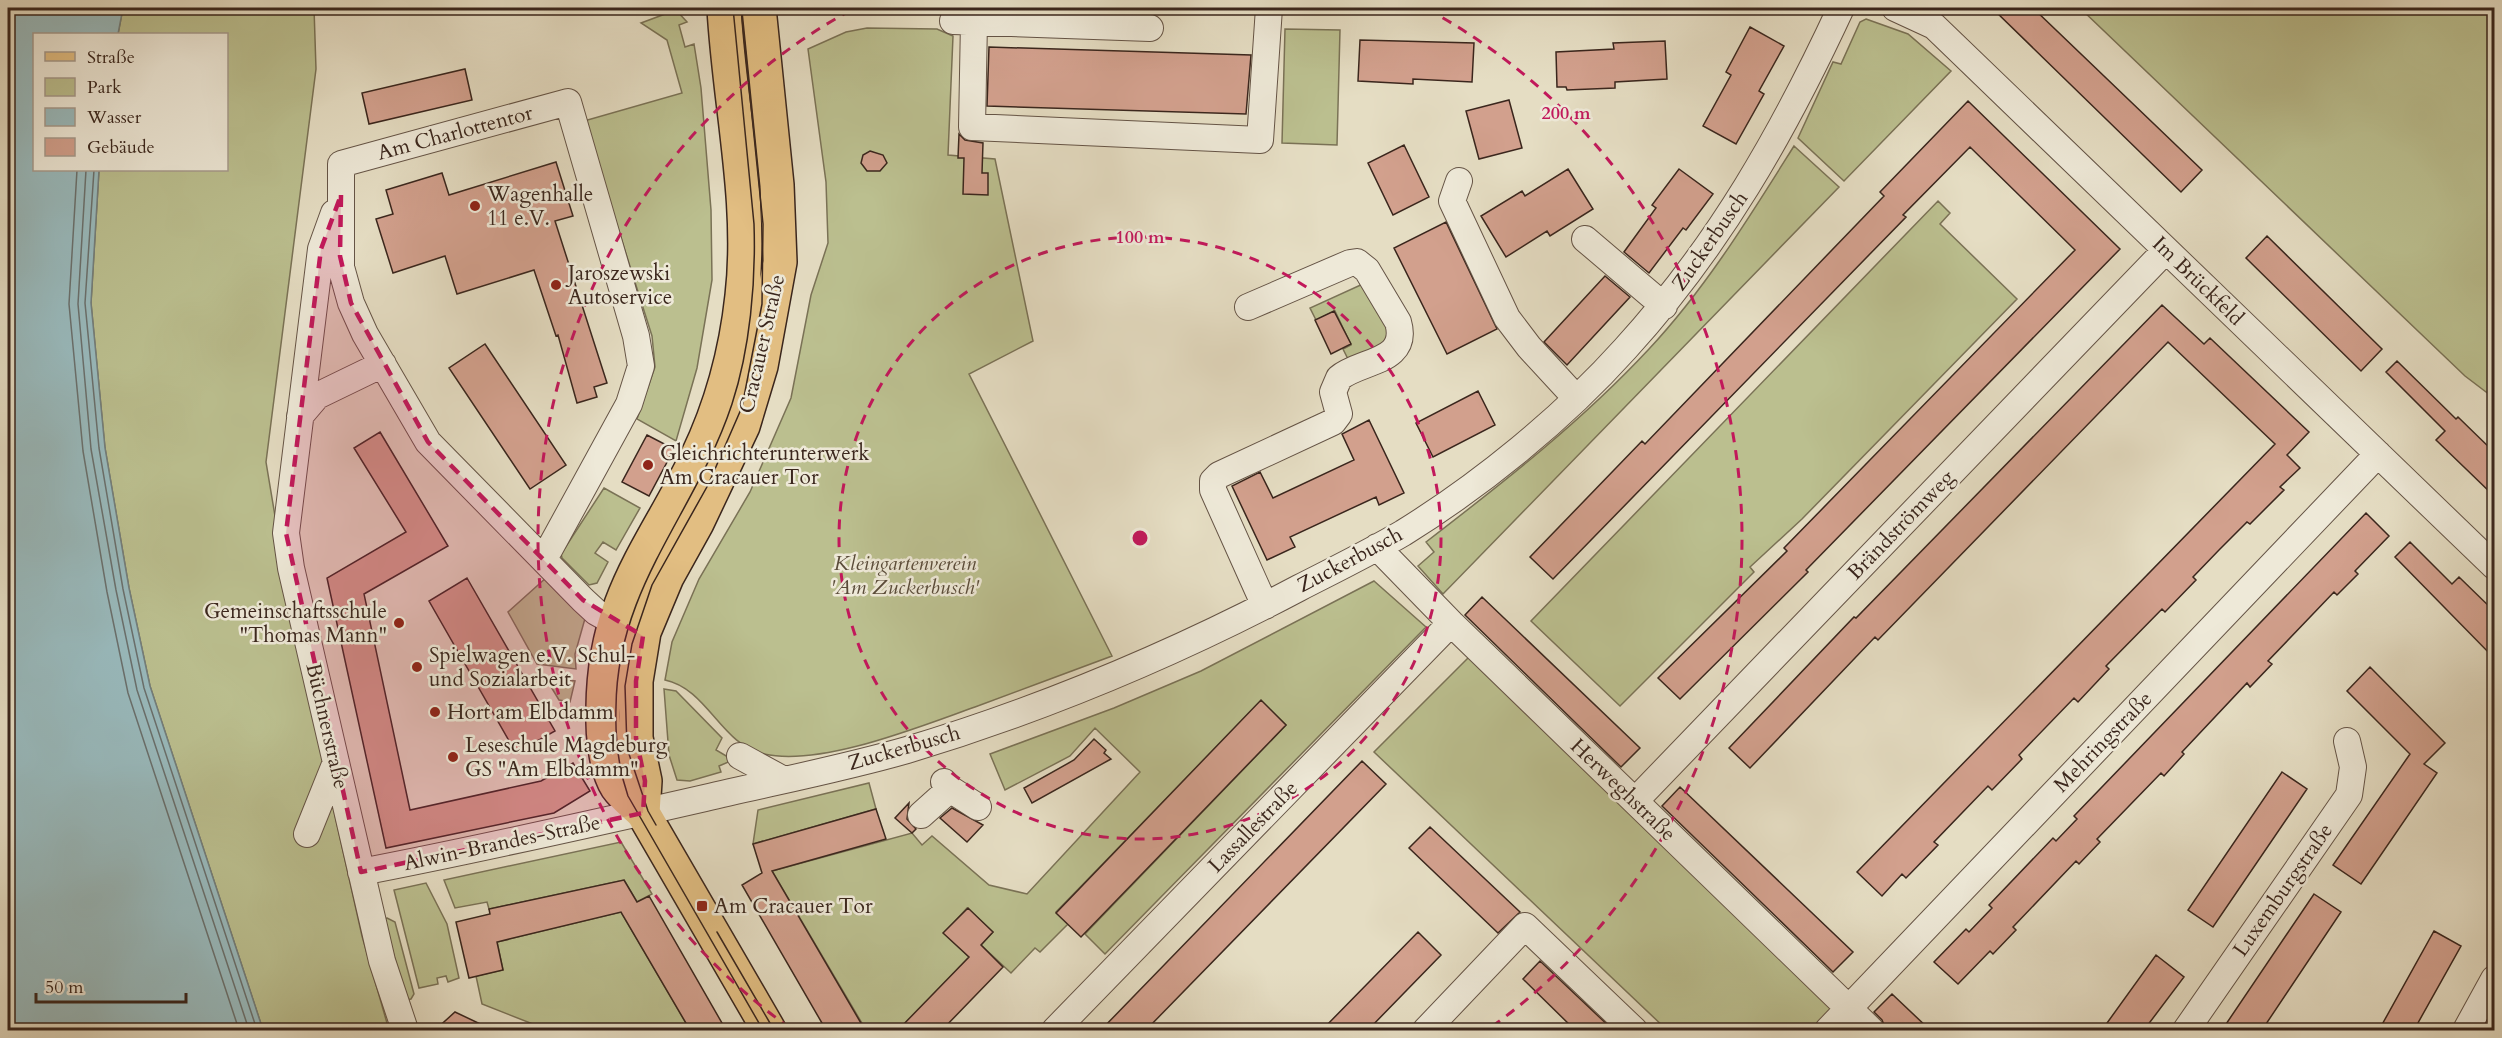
<svg xmlns="http://www.w3.org/2000/svg" width="2502" height="1038" font-family="Cardo,serif">
<style>
.green{fill:#bbbf8f;stroke:#7a7256;stroke-width:1.5}
.water{fill:#99babd;stroke:#737f7d;stroke-width:1.5}
.lines{fill:none;stroke-linecap:round;stroke-linejoin:round}
.shore{stroke:#6a706d;stroke-width:1.5}
.building{fill:#d2a08d;stroke:#3a261d;stroke-width:1.5}
.minor-casing{stroke:#655446;stroke-width:28}
.major-casing{stroke:#3a261d;stroke-width:36}
.minor{stroke:#eee9d8;stroke-width:26}
.major{stroke:#e2be82;stroke-width:33}
.tram{stroke:#3a261d;stroke-width:1.5}
.marked{fill:#c2185b;fill-opacity:0.2;stroke:#c2185b;stroke-width:4.5;stroke-dasharray:12 8;stroke-linejoin:round}
.ring{fill:none;stroke:#c2185b;stroke-width:3;stroke-dasharray:10 8}
.poi-dot{fill:#8f2418;stroke:#eee9d8;stroke-width:2}
.labels{text-anchor:middle;dominant-baseline:central;stroke-width:5;stroke-linejoin:round;paint-order:stroke}
.street-label{font-size:21px;fill:#3a261d;stroke:#eee9d8}
.poi-label{font-size:21px;fill:#3a261d;stroke:#eee9d8;text-anchor:start}
.park-label{font-size:21px;font-style:italic;fill:#5a4c3a;stroke:#eee9d8}
.centre{fill:#c2185b;stroke:#eee9d8;stroke-width:3}
.ring-label{font-size:18px;text-anchor:middle;font-weight:bold;fill:#c2185b;stroke:#eee9d8;stroke-width:5;stroke-linejoin:round;paint-order:stroke}
</style>
<rect width="100%" height="100%" fill="#e5ddc3"/>
<filter id="stains"><feTurbulence type="fractalNoise" baseFrequency=".00333" numOctaves="4"/><feColorMatrix values="0 0 0 0 .2 0 0 0 0 .09 0 0 0 0 .02 0 0 0 .5 -.17"/></filter>
<radialGradient id="worn" r=".72"><stop offset=".6" stop-color="#630" stop-opacity="0"/><stop offset="1" stop-color="#630" stop-opacity=".3"/></radialGradient>
<path class="green" d="M123,8H314L316,69L266,462L295,636L362,936L389,1030H263L150,686L129,588L105,448L91,303L99,170H226V34H118Z
M2080,8H2494V398L2465,376Z
M676,10L687,22L679,25L685,47L694,44L701,88L711,210L712,280L697,368L676,441L637,419L655,367L652,336L584,121L682,93L667,40L641,23Z
M1866,19L1908,34L1951,71L1844,181L1798,138L1833,62L1841,64L1860,22Z
M867,28L937,29L953,36L948,155L995,159L1033,341L969,374L1112,656C1066,673 1021,690 975,707C921,726 821,767 764,754C721,745 708,689 665,680L672,642L699,579L750,492L791,398L811,295L828,243L826,182L808,49L846,32Z
M1285,29L1340,30L1337,145L1282,143Z
M1794,146L1839,187L1443,594L1418,566L1434,552L1426,542C1504,482 1582,421 1649,349C1706,288 1750,216 1794,146Z
M1938,201L1950,213L1940,224L2017,299L1802,519L1750,567L1754,572L1620,706L1531,621Z
M1365,283L1392,328L1386,343L1350,363L1343,349L1351,345L1335,311L1316,320L1310,308Z
M604,488L640,508L616,550L603,542L595,553L608,562L597,583L589,585L562,558L561,554Z
M547,577L586,615L575,654L576,669L537,664L508,612Z
M1374,581L1426,627L1105,954L1085,934L1286,725L1261,701L1056,912L1068,924L1040,952L1035,948L1011,973L981,945L993,932L967,908L944,933L969,957L904,1026L909,1030H866L772,871L912,833L922,845L932,836L989,885L1027,894L1140,772L1095,728L1070,756L1005,790L990,754L1114,708L1201,671Z
M1469,657L1837,1008L1815,1030H1667L1374,752Z
M545,677L575,681L570,702L559,700Z
M664,689L676,691L722,738L716,750L733,760L719,766L721,772L690,781L677,780L669,755Z
M869,783L876,809L753,844L758,810Z
M621,842L652,894L637,902L624,880L489,909L487,902L455,908L444,880Z
M426,883L447,924L459,978L448,982L446,976L437,978L438,984L419,988L394,890Z
M621,912L690,1030H548L482,1004L476,976L503,970L497,942Z
M387,918L395,922L414,994L411,999L406,1000L384,919Z"/>
<path class="water" d="M8,8H123L118,34H34V170H99L91,303L105,448L129,588L150,686L263,1030H8Z"/>
<g class="lines">
<path class="shore" d="M77,170L69,304L83,451L107,592L128,693L239,1030
M86,170L78,304L91,449L116,590L137,690L249,1030
M94,170L85,303L99,448L123,589L144,688L257,1030"/>
</g>
<path class="building" d="M1992,8H2033L2202,170L2181,192Z
M1750,27L1784,46L1759,91L1764,94L1736,144L1703,126L1731,75L1726,72Z
M1360,40L1474,43L1472,82L1413,79V84L1358,81Z
M1665,41L1667,79L1615,82V88L1567,90L1566,87H1557L1556,52L1614,49L1613,43Z
M989,47L1251,55L1246,114L987,106Z
M465,69L472,100L369,124L362,93Z
M1509,100L1522,148L1479,159L1466,111Z
M1968,101L2120,249L1806,570L1808,572L1680,699L1658,678L1787,551L1784,548L2075,250L1970,147L1903,215L1906,217L1553,579L1530,557L1642,441L1645,444L1884,196L1880,192Z
M959,134L965,140L983,143L982,173H988V195L963,194L964,158H958Z
M1404,145L1429,197L1393,215L1368,163Z
M870,151L883,155L887,163L880,171H867L861,163L863,155Z
M556,162L573,216L555,221L607,383L594,387L597,397L577,403L558,335L556,336L534,270L457,294L445,256L393,273L376,219L393,214L386,190L442,173L449,195Z
M1568,169L1593,209L1550,236L1547,231L1506,257L1481,216L1522,191L1525,196Z
M1679,169L1713,194L1686,230L1683,228L1649,273L1624,252L1656,208L1652,205Z
M1446,222L1497,329L1447,354L1394,248Z
M2267,236L2382,349L2361,371L2246,258Z
M1605,276L1630,297L1567,365L1544,342Z
M2162,305L2204,344L2210,338L2309,432L2287,455L2300,468L2280,487L2284,490L2250,524L2247,522L2219,550L2193,577L2196,580L2165,612L2162,609L2106,666L2109,669L2078,702L2074,698L2019,755L2022,759L1992,790L1988,786L1934,842L1938,845L1906,878L1902,874L1882,896L1857,872L2275,444L2168,342L1878,640L1875,637L1750,768L1729,748L1854,617L1856,618Z
M1334,311L1351,344L1331,354L1315,320Z
M485,344L566,465L530,489L449,368Z
M2397,361L2456,419L2458,417L2494,452V496L2436,440L2445,431L2386,372Z
M1478,391L1495,425L1433,457L1416,423Z
M1369,420L1404,493L1379,505L1376,497L1290,537L1295,547L1267,560L1232,486L1260,472L1273,498L1354,460L1342,434Z
M380,432L448,546L364,594L410,810L541,781L573,763L590,791L554,813L386,848L327,578L406,532L354,448Z
M647,435L674,449L649,496L622,482Z
M2366,513L2389,536L2355,571L2358,574L2337,595L2334,592L2268,661L2272,664L2250,687L2247,683L2182,752L2184,754L2164,776L2161,773L2097,839L2100,842L2079,864L2076,861L2013,927L2016,930L1993,954L1990,951L1958,984L1934,962L1966,929L1969,932L1992,908L1989,905L2053,838L2056,841L2077,819L2074,816Z
M2410,542L2452,584L2459,577L2494,611V658L2395,557Z
M467,578L555,731L516,753L429,601Z
M1482,597L1640,748L1621,767L1465,615Z
M2370,667L2445,743L2424,764L2437,773L2361,884L2333,865L2410,754L2347,691Z
M1261,700L1286,725L1081,937L1056,913Z
M1094,739L1106,750L1104,753L1111,759L1032,803L1024,788L1074,760Z
M1362,761L1386,784L1146,1030H1101Z
M2282,772L2307,789L2213,927L2188,910Z
M1680,787L1853,952L1833,972L1662,806Z
M909,803L907,819L916,829L912,833L895,818Z
M952,808L983,825L967,842L940,818Z
M876,809L886,839L772,871L865,1030H826L742,885L762,873L753,844Z
M1430,827L1520,912L1498,933L1409,848Z
M624,880L637,902L649,896L726,1030H690L621,912L497,942L503,970L469,978L456,922L490,914L489,909Z
M2314,894L2341,912L2262,1030H2222Z
M968,908L993,932L981,945L1003,967L942,1030H898L969,957L943,933Z
M2434,931L2461,946L2414,1030H2379Z
M1418,932L1441,955L1368,1030H1322Z
M2156,955L2184,977L2144,1030H2102Z
M1540,961L1613,1030H1575L1523,979Z
M1892,994L1930,1030H1886L1882,1020L1874,1012Z
M455,1012L493,1030H435Z"/>
<g class="lines">
<g class="minor-casing">
<path id="minor" d="M1895,8L1934,26L2494,566
M953,21L1150,28
M974,21L972,127L1260,140L1269,8
M1459,181L1452,201L1507,318L1529,347L1576,398
M334,213L321,249L286,533L291,568L382,961L405,1030
M1585,239L1664,306
M1248,307L1350,263L1357,262L1367,270L1398,322C1410,363 1360,360 1339,378L1333,392L1339,414L1333,422L1219,475L1213,481V490L1265,606
M300,416L317,396L383,364
M1377,547L1451,623L1871,1030
M543,556L549,550L629,404L641,366L636,336L568,102L341,164V267L351,303L365,334L428,442L583,600L596,612L630,631
M740,756L784,780
M950,789L978,807
M1635,801L2166,250
M921,815L950,789L944,782
M307,834L336,762
M361,872C476,850 591,824 705,798C773,782 841,769 907,750C1043,709 1174,654 1299,588C1334,570 1369,553 1403,533C1482,484 1563,418 1625,349C1719,246 1783,133 1841,8
M1055,1030L1451,623
M1426,1030L1525,926L1634,1030
M1828,1030L2378,454
M2186,1030L2349,795L2353,767L2347,741
M2466,1030L2494,979"/>
</g>
<g class="major-casing">
<path id="major" d="M724,8C729,103 753,201 742,296C736,352 721,407 697,457C652,549 604,597 603,708C602,729 605,769 617,787C624,797 635,805 643,813L769,1030
M643,813L645,781L636,738V681L644,632L667,577L697,523L743,426L761,366L780,262L777,185L759,8"/>
</g>
<use href="#minor" class="minor"/>
<use href="#major" class="major"/>
<path class="tram" d="M733,8L754,224C756,282 750,349 732,404C696,513 617,586 616,707C615,738 618,767 628,796L763,1030
M656,825L648,811L627,748L625,686L632,644L652,585L708,485L742,407L762,304L763,224L741,8
M717,932L774,1030"/>
</g>
<path class="marked" d="M341,195L340,256L351,303L428,442L583,600L643,636L636,681V738L645,781L643,813L361,872L286,533L321,249Z"/>
<g class="ring">
<circle cx="1140" cy="538" r="301"/>
<path d="M790 1028A602 602 0 0 1 853 9M1427 9A602 602 0 0 1 1490 1028"/>
</g>
<g class="poi-dot">
<circle cx="475" cy="206" r="6"/>
<circle cx="556" cy="285" r="6"/>
<circle cx="648" cy="465" r="6"/>
<circle cx="399" cy="623" r="6"/>
<circle cx="417" cy="667" r="6"/>
<circle cx="435" cy="712" r="6"/>
<circle cx="453" cy="757" r="6"/>
<rect x="696" y="900" width="12" height="12" rx="3"/>
</g>
<g class="labels">
<g class="street-label">
<text transform="translate(455 133) rotate(-15)">Am Charlottentor</text>
<text transform="translate(1710 241) rotate(-55)">Zuckerbusch</text>
<text transform="translate(2198 281) rotate(44)">Im Brückfeld</text>
<text transform="translate(762 344) rotate(-77)">Cracauer Straße</text>
<text transform="translate(1901 525) rotate(-46)">Brändströmweg</text>
<text transform="translate(1350 560) rotate(-28)">Zuckerbusch</text>
<text transform="translate(327 726) rotate(77)">Büchnerstraße</text>
<text transform="translate(2103 742) rotate(-46)">Mehringstraße</text>
<text transform="translate(904 748) rotate(-16)">Zuckerbusch</text>
<text transform="translate(1623 790) rotate(44)">Herweghstraße</text>
<text transform="translate(1253 827) rotate(-46)">Lassallestraße</text>
<text transform="translate(502 843) rotate(-12)">Alwin-Brandes-Straße</text>
<text transform="translate(2283 890) rotate(-55)">Luxemburgstraße</text>
</g>
<g class="poi-label">
<text x="487" y="194">Wagenhalle<tspan x="487" dy="24">11 e.V.</tspan></text>
<text x="568" y="273">Jaroszewski<tspan x="568" dy="24">Autoservice</tspan></text>
<text x="660" y="453">Gleichrichterunterwerk<tspan x="660" dy="24">Am Cracauer Tor</tspan></text>
<text x="387" y="611" text-anchor="end">Gemeinschaftsschule<tspan x="387" dy="24">"Thomas Mann"</tspan></text>
<text x="429" y="655">Spielwagen e.V. Schul-<tspan x="429" dy="24">und Sozialarbeit</tspan></text>
<text x="447" y="712">Hort am Elbdamm</text>
<text x="465" y="745">Leseschule Magdeburg<tspan x="465" dy="24">GS "Am Elbdamm"</tspan></text>
<text x="714" y="906">Am Cracauer Tor</text>
</g>
<g class="park-label">
<text x="905" y="563">Kleingartenverein<tspan x="905" dy="24">'Am Zuckerbusch'</tspan></text>
</g>
</g>
<circle cx="1140" cy="538" r="9" class="centre"/>
<g class="ring-label">
<text x="1566" y="119">200 m</text>
<text x="1140" y="243">100 m</text>
</g>
<rect width="2502" height="1038" fill="none" stroke="#e5ddc3" stroke-width="30"/>
<rect x="9" y="9" width="2484" height="1020" fill="none" stroke="#3a261d" stroke-width="3"/>
<rect x="15" y="15" width="2472" height="1008" fill="none" stroke="#3a261d" stroke-width="1.5"/>
<rect x="33" y="33" width="195" height="138" fill="#eee9d8" stroke="#a69b8d" stroke-width="1.5"/>
<rect x="45" y="52" width="30" height="9" fill="#e2be82" stroke="#a69b8d" stroke-width="1.5"/>
<text x="87" y="63" font-size="18" fill="#3a261d">Straße</text>
<rect x="45" y="78" width="30" height="18" fill="#bbbf8f" stroke="#a69b8d" stroke-width="1.5"/>
<text x="87" y="93" font-size="18" fill="#3a261d">Park</text>
<rect x="45" y="108" width="30" height="18" fill="#99babd" stroke="#a69b8d" stroke-width="1.5"/>
<text x="87" y="123" font-size="18" fill="#3a261d">Wasser</text>
<rect x="45" y="138" width="30" height="18" fill="#d2a08d" stroke="#a69b8d" stroke-width="1.5"/>
<text x="87" y="153" font-size="18" fill="#3a261d">Gebäude</text>
<path d="M36 993v9h150v-9" fill="none" stroke="#3a261d" stroke-width="3"/>
<text x="45" y="993" font-size="18" fill="#3a261d" stroke="#eee9d8" stroke-width="4.5" paint-order="stroke">50 m</text>
<rect width="100%" height="100%" filter="url(#stains)"/>
<rect width="100%" height="100%" fill="url(#worn)"/>
</svg>
